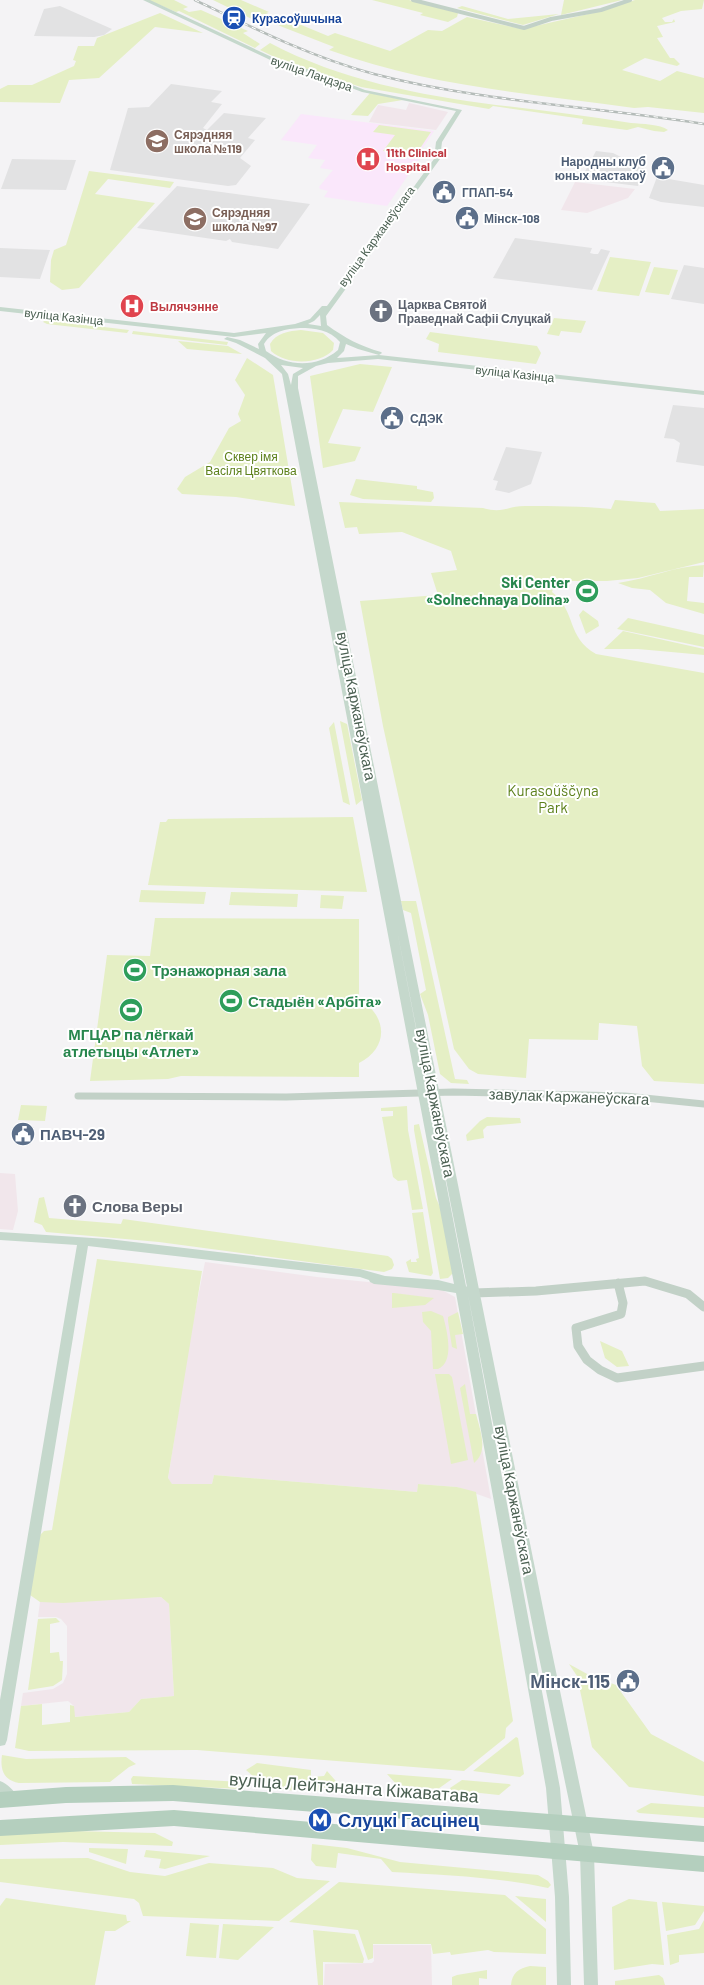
<svg xmlns="http://www.w3.org/2000/svg" width="704" height="1985" font-family="Barlow,sans-serif">
<style>
.commercial{fill:#f1e6eb}
.education{fill:#e2e2e3}
.medical{fill:#fae7fb}
.green{fill:#e5efc5}
.lines{fill:none;stroke-linecap:round;stroke-linejoin:round}
.street-far2{stroke:#c2d1c7;stroke-width:4}
.street-far1{stroke:#c2d1c7;stroke-width:7}
.street{stroke:#c2d1c7;stroke-width:9}
.secondary{fill:#c5d8cc;fill-rule:evenodd}
.primary{fill:#b4cfbe;fill-rule:evenodd}
.rail-casing{stroke:#b5bcb9;stroke-width:2.5}
.rail{stroke:#fff;stroke-width:1;stroke-dasharray:4.5;stroke-linecap:butt}
.labels{text-anchor:middle;dominant-baseline:central;stroke-width:4;stroke-linejoin:round;paint-order:stroke}
.far-transit-label{font-size:12px;font-weight:bold;fill:#164399;stroke:#fff;text-anchor:start}
.far-street-label{font-size:12px;fill:#4b6052;stroke:#fff}
.far-education-label{font-size:12px;font-weight:bold;fill:#785e54;stroke:#fff;text-anchor:start}
.far-health-label{font-size:12px;font-weight:bold;fill:#be3a42;stroke:#fff;text-anchor:start}
.far-service-label{font-size:12px;font-weight:bold;fill:#4e5e75;stroke:#fff;text-anchor:start}
.far-worship-label{font-size:12px;font-weight:bold;fill:#5b616d;stroke:#fff;text-anchor:start}
.far-park-label{font-size:12px;fill:#5d811c;stroke:#fff}
.leisure-label{font-size:15px;font-weight:bold;fill:#27864d;stroke:#fff;text-anchor:start}
.street-label{font-size:15px;fill:#4b6052;stroke:#fff}
.park-label{font-size:15px;fill:#5d811c;stroke:#fff}
.service-label{font-size:15px;font-weight:bold;fill:#4e5e75;stroke:#fff;text-anchor:start}
.worship-label{font-size:15px;font-weight:bold;fill:#5b616d;stroke:#fff;text-anchor:start}
.near-service-label{font-size:18px;font-weight:bold;fill:#4e5e75;stroke:#fff;text-anchor:end}
.near-street-label{font-size:18px;fill:#4b6052;stroke:#fff}
.near-transit-label{font-size:18px;font-weight:bold;fill:#164399;stroke:#fff;text-anchor:start}
</style>
<rect width="100%" height="100%" fill="#f4f3f5"/>
<path class="commercial" d="M409,103L448,112L436,130L369,122L378,105L406,110Z
M575,182L635,189L628,198L587,213L561,210Z
M0,1173L15,1174L18,1211L13,1230L0,1229Z
M205,1262L317,1277L440,1289L455,1297L491,1499L457,1487L418,1484L417,1492L214,1475L212,1484H172L168,1479L189,1342Z
M161,1597L169,1604L174,1696L141,1699L129,1712L74,1717V1706L68,1701L21,1706L23,1693L53,1689L63,1683L67,1674V1626L61,1619L56,1617H38L40,1602Z
M373,1945H431L432,1985H324L325,1964L372,1963L374,1961Z"/>
<path class="education" d="M60,6L112,29L104,35L94,37L34,36L44,9Z
M171,84L222,91L211,102L222,104L203,128L207,130L224,113L266,118L248,138L255,140L240,158L251,166L236,185L228,186L110,170L128,108L149,107Z
M596,151L613,153L645,169L638,186L581,179Z
M12,159L76,160L66,190L1,189Z
M657,177L704,185V207L661,202L649,198Z
M177,186L310,204L278,249L232,242L230,239L226,241L137,228Z
M515,238L592,248L590,253L594,254H598L601,249L610,251L592,290L493,278Z
M0,248L50,250L40,279L0,277Z
M684,265L704,268V304L671,299Z
M673,405L704,408V466L676,462L680,443L674,439L664,438Z
M506,447L542,452L531,484L509,493L495,490L498,481L493,480Z"/>
<path class="medical" d="M301,114L434,131L420,152H424L387,206L324,197L328,191L320,189L319,187L333,170L320,168L325,160L308,158L317,145L281,140Z"/>
<path class="green" d="M148,0H174L188,7L183,9L189,12L201,10L248,31L243,33L260,44L255,48L179,11L176,12Z
M213,0H241L269,12L266,13L273,16L256,21Z
M372,0H409L458,13L457,17L448,22L420,15L423,13Z
M564,0H622L561,15Z
M635,0H704L702,9L681,11L662,18L665,22H672L674,19L675,22L657,26L663,37L657,38L670,58H674L680,64L677,66L645,58L622,70L660,81L677,71L704,78V113L648,107L634,108C532,94 427,86 329,50L334,47L280,26L269,19L282,17L328,36L335,33L390,51L428,30L442,31L467,17L522,29L597,12Z
M462,6L508,19L559,14L523,25L457,8Z
M160,13L203,33L155,27L99,78L69,80L60,103L0,102V89L8,85H32L74,66L76,61L73,60L78,46H94L97,38Z
M270,43C340,80 419,95 496,105C541,110 586,116 631,123C642,124 660,124 668,130L664,132L654,131L638,127L627,130L582,124L583,119L493,106L489,109L361,87L289,64L260,50Z
M370,93L403,100L378,104L368,116L351,115Z
M379,125L431,132L419,150L410,154L383,151L395,135L373,132Z
M89,171L174,182L170,188L108,179L95,194L155,203L79,288L62,290L50,282L51,260L54,250L66,245Z
M610,257L651,262L639,296L597,291Z
M654,267L678,270L669,295L645,292Z
M554,318L586,321L581,333L561,331L559,336L547,334Z
M45,320L129,330L127,333L47,324L43,322Z
M301,330L323,333L334,343L333,350C319,365 286,365 271,351L270,344C276,333 289,331 301,330Z
M133,331L228,342L227,345L132,334Z
M430,332L537,346L541,353L536,364L438,352L439,344L426,339Z
M178,341L228,346L242,354L187,349Z
M247,358L273,375L295,506L236,497L182,494L177,489L185,477L210,462L229,428L241,421L238,414L245,395L235,380Z
M360,364L392,367L373,412L343,409L328,443L361,447L355,461L323,468L310,376Z
M356,479L417,486V489L433,492L434,498L431,502L363,499L350,495Z
M615,500L655,503L660,511L704,509V562L638,578L607,581H556L552,592C577,612 566,637 596,654L704,673V1084L654,1081L642,1066L637,1026L599,1023L598,1040L529,1039L526,1078L478,1074L469,1069L454,1049L383,726L360,601L438,595L431,573L457,570L451,551L402,532L359,534L357,527L345,528L339,502L483,508C503,514 507,506 525,506C554,506 582,506 611,509Z
M704,565L703,577H689L687,601L704,603V614L666,603L650,590L632,588L618,583C647,579 675,566 704,565Z
M583,610L598,621L599,626L586,634L579,615Z
M628,618L704,635V647L617,629Z
M623,631L704,649V655L638,649H604Z
M340,721L347,724L362,800L356,805Z
M334,722L350,805L343,802L329,728Z
M353,817L367,892L148,885L160,822H166L168,819Z
M141,890L206,892L204,904L139,902Z
M231,892L298,894L297,907L229,905Z
M321,895L344,896L342,909L320,908Z
M401,901H416L455,1079L467,1080L469,1084L451,1083L440,1074L428,1015L420,994L426,990L411,913L403,910Z
M155,918L359,919V999C388,1016 389,1048 359,1063V1077L181,1076L168,1079L90,1081L107,955L150,956Z
M21,1105L47,1106L45,1121L18,1120Z
M407,1106L408,1130L423,1209L412,1210L407,1180L398,1181L393,1177L382,1117L393,1116V1111H381V1108Z
M487,1117L520,1118L521,1123L487,1126L483,1130L484,1138L467,1141L466,1135L480,1121Z
M419,1124L436,1198L443,1214L453,1273L448,1278L440,1279L414,1130V1125Z
M44,1197L49,1218L121,1224L123,1219L388,1256L392,1259L394,1265L392,1269L384,1272L159,1242L46,1232L42,1225L34,1222L39,1198Z
M423,1212L433,1273L431,1276L409,1272L406,1262L411,1259V1262H417L416,1259L419,1258L412,1213Z
M97,1259L202,1271L168,1478L172,1484H212L214,1475L417,1492L418,1484L457,1487L476,1492L513,1721L506,1728L505,1738L464,1771L197,1750L29,1751L15,1748L21,1706L42,1704V1725L70,1722V1705L74,1706L75,1717L129,1712L141,1699L174,1696L169,1604L161,1597L63,1603L40,1602L30,1595L38,1537L44,1531L52,1530Z
M392,1293H394L434,1298L425,1305L392,1308Z
M431,1311L443,1316C447,1330 455,1362 438,1369H433L431,1331L423,1322L422,1312Z
M458,1312L463,1334L455,1335L457,1349L452,1347L448,1321V1317Z
M600,1341L622,1351L629,1366L617,1367L605,1358Z
M435,1374H449L452,1377L468,1460L451,1464Z
M465,1384L470,1414H476C480,1430 489,1451 474,1463L460,1388Z
M56,1618L60,1622L50,1624V1653L59,1652L60,1661H63L62,1680L53,1686L28,1690L38,1619Z
M569,1664L589,1675L616,1685L651,1734L704,1762V1796L629,1787L592,1747L577,1676Z
M516,1737L518,1738L524,1774L520,1777L473,1771Z
M2,1755L26,1759L126,1757L136,1764L129,1767L110,1782L19,1783C3,1780 0,1769 2,1755Z
M257,1763L311,1770V1777L324,1776L327,1771L342,1788V1791L269,1790L246,1770Z
M387,1774L452,1779L438,1789L397,1785Z
M133,1776L242,1782L244,1786L241,1789L132,1784L131,1779Z
M462,1780L509,1784L511,1785L499,1795L451,1790L450,1788Z
M651,1803L704,1807V1818L639,1813L636,1811Z
M73,1831L155,1833L173,1842L172,1846L63,1842L0,1845V1833Z
M312,1844L347,1848L400,1862L538,1875L548,1881L551,1885L548,1888C497,1877 444,1875 392,1872L381,1859L338,1853L336,1868L316,1866L311,1860Z
M89,1848L128,1849L126,1864L89,1852Z
M146,1850L210,1856L165,1869L159,1868L161,1859L144,1857Z
M88,1858L130,1872L165,1876L209,1863L273,1868L297,1878L330,1881L279,1921L143,1916L139,1903L134,1899L0,1882V1859Z
M339,1882L505,1895L546,1929V1954L494,1952L488,1950L451,1955L450,1952L433,1954L431,1944H373V1958L368,1960L358,1930L289,1922Z
M515,1896L546,1899V1922Z
M6,1898L126,1915L127,1921H131L115,1931H105L95,1985H0V1906Z
M629,1899L657,1902L664,1965L652,1964L614,1970L612,1907Z
M662,1902L704,1906V1911L695,1925L666,1931Z
M704,1920V1953L679,1955V1962L670,1965L667,1935L699,1929Z
M190,1923L219,1925L216,1958L186,1956Z
M223,1924L274,1927L238,1960L219,1958Z
M313,1930L355,1934L364,1959L363,1963L323,1962V1985H318Z
M530,1966L546,1967V1985H511C512,1973 519,1968 530,1966Z
M487,1970V1979L479,1978V1985H452V1977L457,1975Z
M659,1975L663,1978L665,1985H615V1981Z"/>
<g class="lines">
<path class="street-far2" d="M413,0L524,28L551,19L601,10L630,0"/>
<path class="street-far1" d="M78,1096L286,1097L453,1092L625,1096L704,1104"/>
<path class="street" d="M618,1283L623,1303L621,1314L576,1328L578,1346L587,1360L600,1370L617,1378L704,1366
M474,1293L536,1291L645,1281L688,1294L704,1307"/>
<path class="secondary" d="M143,0H150L289,65L316,71L365,90L462,110L442,142L440,159L326,316L327,325C345,338 360,346 381,352L382,353L379,355L704,391V395L378,359L328,363L316,366L298,376V388L549,1638L594,1854L598,1985H584L580,1854L535,1638L468,1295L560,1788L569,1897L571,1985H557L555,1897L546,1788L456,1293L438,1290L374,1284L370,1282L369,1280L360,1277L88,1246L7,1740L5,1745L0,1746V1700L77,1245L0,1240V1232L108,1239L360,1269L385,1276L438,1280L454,1284L282,374L265,358L236,343L224,339L227,337L240,340L259,349L258,344L266,333L234,337L0,311V307L234,333L295,324L310,319L322,306H327L434,159L436,142L456,111L362,92L312,73L285,67ZM320,315L321,326L308,324L314,321ZM300,328C315,328 330,330 340,342L338,350C317,368 288,367 266,351L264,344C272,331 286,329 300,328ZM346,344L358,349L379,355L337,358L344,351ZM281,365L303,368L293,374L291,385L288,374ZM396,925L467,1287L466,1286Z
M0,1781C8,1784 15,1791 18,1799L16,1804L11,1806L6,1804L0,1798Z"/>
<path class="primary" d="M173,1785L704,1826V1842L173,1801L66,1803L0,1808V1792L66,1787Z
M174,1810L704,1856V1872L174,1826L0,1836V1820Z"/>
<g class="rail-casing">
<path id="rail" d="M195,0C253,28 311,57 374,74C481,102 594,106 704,124"/>
</g>
<use href="#rail" class="rail"/>
</g>
<defs>
<g id="station-disc" transform="scale(1.25)"><circle r="9.5" fill="#1a4fb4" stroke="#fff"/><path d="M-3-6H3Q5-6 5-4V2Q5 4 3 4L4.5 6H3L1.5 4h-3L-3 6H-4.5L-3 4Q-5 4-5 2V-4Q-5-6-3-6ZM-3.5-4v3h7v-3ZM-3.5 1v1.5H-2V1ZM2 1v1.5H3.5V1Z" fill="#fff"/></g>
<g id="school-disc" transform="scale(1.25)"><circle r="9.5" fill="#8d6e63" stroke="#fff"/><path d="M0-5L7-2L0 1L-7-2ZM-4 1L0 2.5L4 1V4Q0 6-4 4Z" fill="#fff"/></g>
<g id="hospital-disc" transform="scale(1.25)"><circle r="9.5" fill="#e0444e" stroke="#fff"/><path d="M-5-5h3v3.5h4V-5h3V5h-3V1.5h-4V5h-3Z" fill="#fff"/></g>
<g id="civic-disc" transform="scale(1.25)"><circle r="9.5" fill="#5c6f8a" stroke="#fff"/><path d="M-.6-6.5H3V-4.5H.6V-3L4-1V1h2V6H-6V1h2V-1L-.6-3ZM-1.2 2.5V6h2.4V2.5Z" fill="#fff"/></g>
<g id="church-disc" transform="scale(1.25)"><circle r="9.5" fill="#6b7280" stroke="#fff"/><path d="M-1.2-6h2.4v3.5h3.3v2.4h-3.3V6h-2.4V-.1h-3.3v-2.4h3.3Z" fill="#fff"/></g>
<g id="stadium-disc" transform="scale(1.25)"><circle r="9.5" fill="#2e9e5b" stroke="#fff"/><path d="M0-5a6.5 5 0 1 0 0 10a6.5 5 0 1 0 0-10ZM-3.5-1.8h7v3.6h-7Z" fill="#fff"/></g>
<g id="metro-disc" transform="scale(1.25)"><circle r="9.5" fill="#1a4fb4" stroke="#fff"/><path d="M-5.5 5V-5H-3L0 0L3-5H5.5V5H3V-.5L0 4L-3-.5V5Z" fill="#fff"/></g>
</defs>
<g fill-rule="evenodd">
<use href="#station-disc" x="234" y="18"/>
<use href="#school-disc" x="157" y="141"/>
<use href="#hospital-disc" x="368" y="159"/>
<use href="#civic-disc" x="663" y="168"/>
<use href="#civic-disc" x="444" y="192"/>
<use href="#civic-disc" x="467" y="218"/>
<use href="#school-disc" x="195" y="219"/>
<use href="#hospital-disc" x="132" y="306"/>
<use href="#church-disc" x="381" y="311"/>
<use href="#civic-disc" x="392" y="418"/>
<use href="#stadium-disc" x="587" y="591"/>
<use href="#stadium-disc" x="135" y="970"/>
<use href="#stadium-disc" x="231" y="1001"/>
<use href="#stadium-disc" x="131" y="1010"/>
<use href="#civic-disc" x="23" y="1134"/>
<use href="#church-disc" x="75" y="1206"/>
<use href="#civic-disc" x="628" y="1681"/>
<use href="#metro-disc" x="320" y="1820"/>
</g>
<g class="labels">
<g class="far-transit-label">
<text x="252" y="18">Курасоўшчына</text>
</g>
<g class="far-street-label">
<text transform="translate(312 73) rotate(19)">вуліца Ландэра</text>
<text transform="translate(376 236) rotate(-54)">вуліца Каржанеўскага</text>
<text transform="translate(64 316) rotate(6)">вуліца Казінца</text>
<text transform="translate(515 373) rotate(6)">вуліца Казінца</text>
</g>
<g class="far-education-label">
<text x="174" y="134">Сярэдняя<tspan x="174" dy="14">школа №119</tspan></text>
<text x="212" y="212">Сярэдняя<tspan x="212" dy="14">школа №97</tspan></text>
</g>
<g class="far-health-label">
<text x="386" y="152">11th Clinical<tspan x="386" dy="14">Hospital</tspan></text>
<text x="150" y="306">Вылячэнне</text>
</g>
<g class="far-service-label">
<text x="646" y="161" text-anchor="end">Народны клуб<tspan x="646" dy="14">юных мастакоў</tspan></text>
<text x="462" y="192">ГПАП-54</text>
<text x="484" y="218">Мінск-108</text>
<text x="410" y="418">СДЭК</text>
</g>
<g class="far-worship-label">
<text x="398" y="304">Царква Святой<tspan x="398" dy="14">Праведнай Сафіі Слуцкай</tspan></text>
</g>
<g class="far-park-label">
<text x="251" y="456">Сквер імя<tspan x="251" dy="14">Васіля Цвяткова</tspan></text>
</g>
<g class="leisure-label">
<text x="570" y="582" text-anchor="end">Ski Center<tspan x="570" dy="17">«Solnechnaya Dolina»</tspan></text>
<text x="152" y="970">Трэнажорная зала</text>
<text x="248" y="1001">Стадыён «Арбіта»</text>
<text x="131" y="1034" text-anchor="middle">МГЦАР па лёгкай<tspan x="131" dy="17">атлетыцы «Атлет»</tspan></text>
</g>
<g class="street-label">
<text transform="translate(357 706) rotate(79)">вуліца Каржанеўскага</text>
<text transform="translate(569 1096) rotate(2)">завулак Каржанеўскага</text>
<text transform="translate(436 1103) rotate(79)">вуліца Каржанеўскага</text>
<text transform="translate(515 1500) rotate(79)">вуліца Каржанеўскага</text>
</g>
<g class="park-label">
<text x="553" y="790">Kurasoŭščyna<tspan x="553" dy="17">Park</tspan></text>
</g>
<g class="service-label">
<text x="40" y="1134">ПАВЧ-29</text>
</g>
<g class="worship-label">
<text x="92" y="1206">Слова Веры</text>
</g>
<g class="near-service-label">
<text x="610" y="1681">Мінск-115</text>
</g>
<g class="near-street-label">
<text transform="translate(354 1787) rotate(4)">вуліца Лейтэнанта Кіжаватава</text>
</g>
<g class="near-transit-label">
<text x="338" y="1820">Слуцкі Гасцінец</text>
</g>
</g>
</svg>
